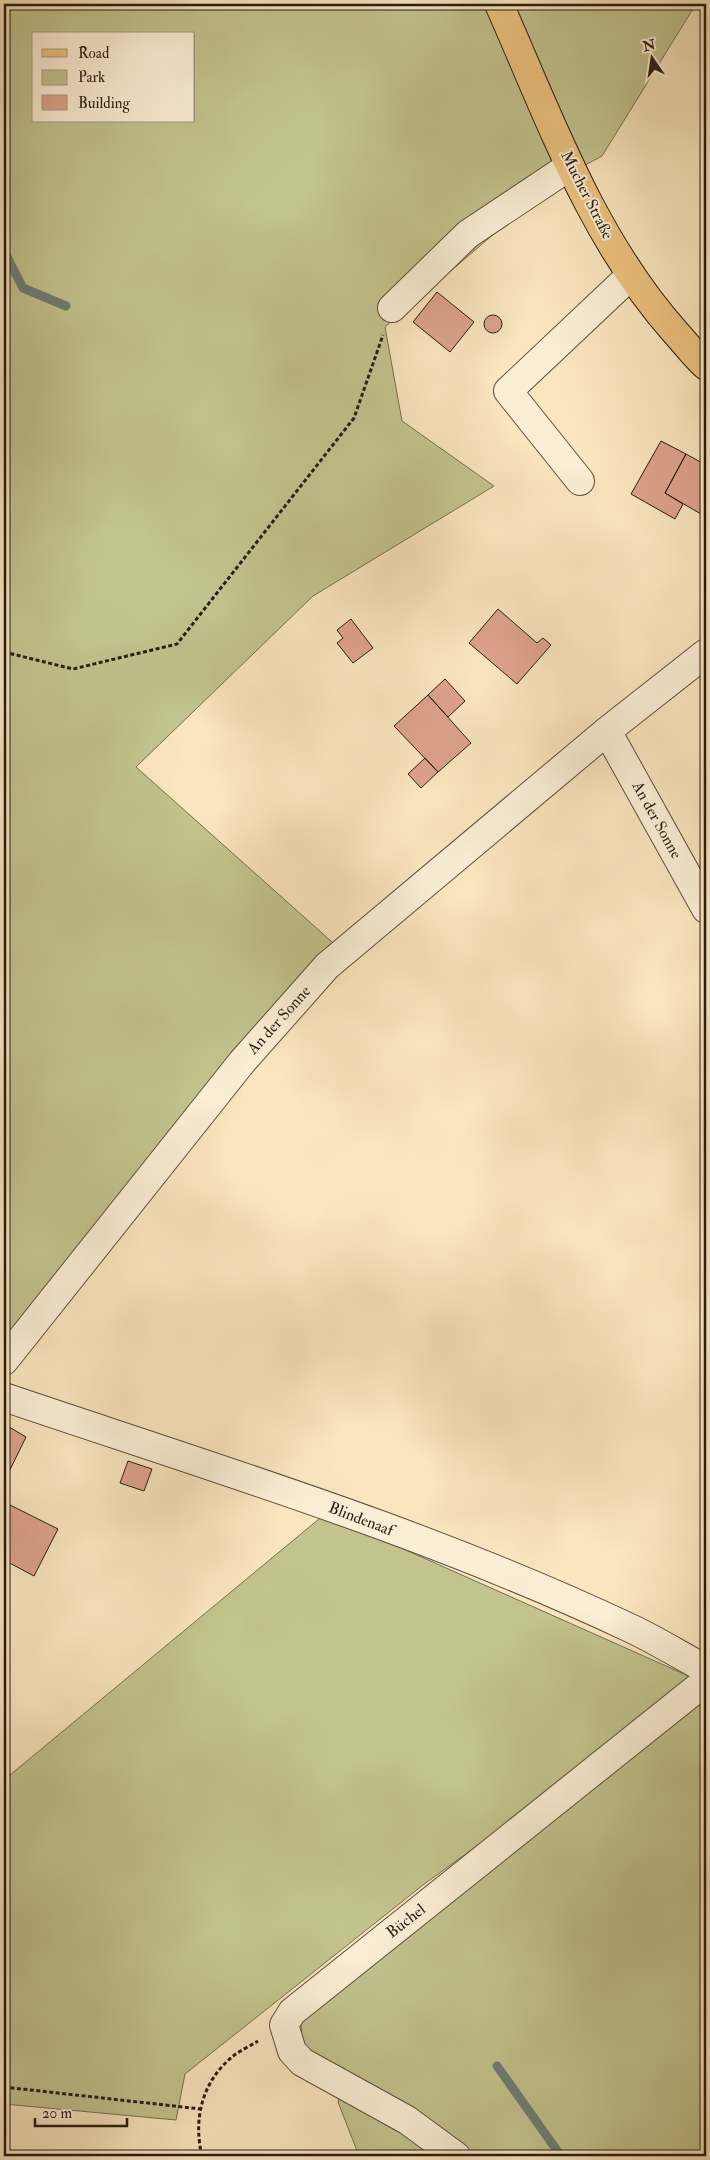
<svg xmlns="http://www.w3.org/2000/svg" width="710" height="2160" font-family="'IM FELL Double Pica',serif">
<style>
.green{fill:#c2c38e;stroke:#747051;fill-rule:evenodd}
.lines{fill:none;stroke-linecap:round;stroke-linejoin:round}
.stream{stroke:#6e7e76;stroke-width:9}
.building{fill:#dda38b;stroke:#271d14}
.minor-casing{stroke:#5c4f3e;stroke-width:30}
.major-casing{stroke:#271d14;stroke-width:30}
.path{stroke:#271d14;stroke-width:3;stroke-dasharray:4 2.5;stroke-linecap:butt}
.minor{stroke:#fbeed5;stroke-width:28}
.major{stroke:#ecc27f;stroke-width:28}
.labels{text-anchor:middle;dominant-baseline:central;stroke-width:4;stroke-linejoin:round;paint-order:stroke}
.street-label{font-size:16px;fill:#271d14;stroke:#fbeed5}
</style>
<rect width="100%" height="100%" fill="#f9e5be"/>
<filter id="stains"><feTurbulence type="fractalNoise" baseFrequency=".004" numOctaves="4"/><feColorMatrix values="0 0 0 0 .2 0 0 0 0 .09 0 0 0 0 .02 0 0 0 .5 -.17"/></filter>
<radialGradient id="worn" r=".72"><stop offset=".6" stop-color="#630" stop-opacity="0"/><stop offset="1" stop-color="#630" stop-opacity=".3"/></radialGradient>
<path class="green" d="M4,4H696L602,156L556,181L385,327L402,421L494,486L313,596L136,767L341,950L4,1365ZM34,34H194V121H34Z
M325,1514L702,1682L423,1885L185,2074L176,2120L4,2104V1780Z
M706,1698V2156H359L338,2102L345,2072L302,2045L301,2019Z"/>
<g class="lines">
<path class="stream" d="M4,251L23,288L66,306
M497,2066L561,2156"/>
</g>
<path class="building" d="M437,292L474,322L450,352L413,322Z
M484 324a9 9 0 1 1 18 0a9 9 0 1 1-18 0Z
M661,441L686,454L665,493L683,504L675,519L631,494Z
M686,454L706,465V517L665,493Z
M498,609L537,643L543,638L551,645L517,684L469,643Z
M351,619L373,648L353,663L337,643L343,638L337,630Z
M445,679L465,701L448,717L428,695Z
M428,695L471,743L438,772L394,726Z
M425,758L438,772L421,788L408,774Z
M4,1424L26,1437L4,1482Z
M128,1461L152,1469L144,1491L120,1483Z
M4,1502L58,1529L34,1576L4,1560Z"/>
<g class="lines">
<g class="minor-casing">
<path id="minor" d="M392,308L468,234L570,166
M580,481L508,391L631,275
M607,731L706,909
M4,1361L242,1062L327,966L607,731L706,653
M4,1397C214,1468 429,1533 630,1628C656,1640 681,1656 706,1669
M456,2156L407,2120L302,2062L292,2051L284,2025L292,2012L706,1681"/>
</g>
<g class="major-casing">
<path id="major" d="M499,4C549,117 592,239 676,333C686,344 695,356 706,366"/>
</g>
<path class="path" d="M4,652L73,669L177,644L354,418L383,335
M4,2087L201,2109
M202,2156C193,2119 202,2082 232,2057C239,2051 250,2046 258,2041"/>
<use href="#minor" class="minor"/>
<use href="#major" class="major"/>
</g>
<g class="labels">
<g class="street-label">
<text transform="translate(587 195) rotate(63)">Mucher Straße</text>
<text transform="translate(657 820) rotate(61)">An der Sonne</text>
<text transform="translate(279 1020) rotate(-48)">An der Sonne</text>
<text transform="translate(361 1519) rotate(21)">Blindenaaf</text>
<text transform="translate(406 1921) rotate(-38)">Büchel</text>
</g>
</g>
<rect width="710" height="2160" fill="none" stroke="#f9e5be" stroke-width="20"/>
<rect x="5" y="5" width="700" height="2150" fill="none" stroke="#271d14" stroke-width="2.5"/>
<rect x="10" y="10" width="690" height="2140" fill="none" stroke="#271d14"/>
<rect x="32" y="32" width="162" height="90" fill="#fbeed5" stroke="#a69a88"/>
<rect x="42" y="49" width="25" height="8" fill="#ecc27f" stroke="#a69a88"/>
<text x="78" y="58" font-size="15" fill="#271d14">Road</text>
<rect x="42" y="70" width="25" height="15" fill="#c2c38e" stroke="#a69a88"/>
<text x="78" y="82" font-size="15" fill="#271d14">Park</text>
<rect x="42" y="95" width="25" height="15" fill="#dda38b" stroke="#a69a88"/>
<text x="78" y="108" font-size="15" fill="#271d14">Building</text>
<g transform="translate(652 58) rotate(347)" stroke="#fbeed5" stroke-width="4" paint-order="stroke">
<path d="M0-4L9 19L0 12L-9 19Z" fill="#271d14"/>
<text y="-8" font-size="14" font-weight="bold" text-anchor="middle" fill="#271d14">N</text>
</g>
<path d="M35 2118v8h92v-8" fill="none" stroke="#271d14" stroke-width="2.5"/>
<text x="42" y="2118" font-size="15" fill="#271d14" stroke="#fbeed5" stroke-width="4" paint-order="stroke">20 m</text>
<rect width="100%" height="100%" filter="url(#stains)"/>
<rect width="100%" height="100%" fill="url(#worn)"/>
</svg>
